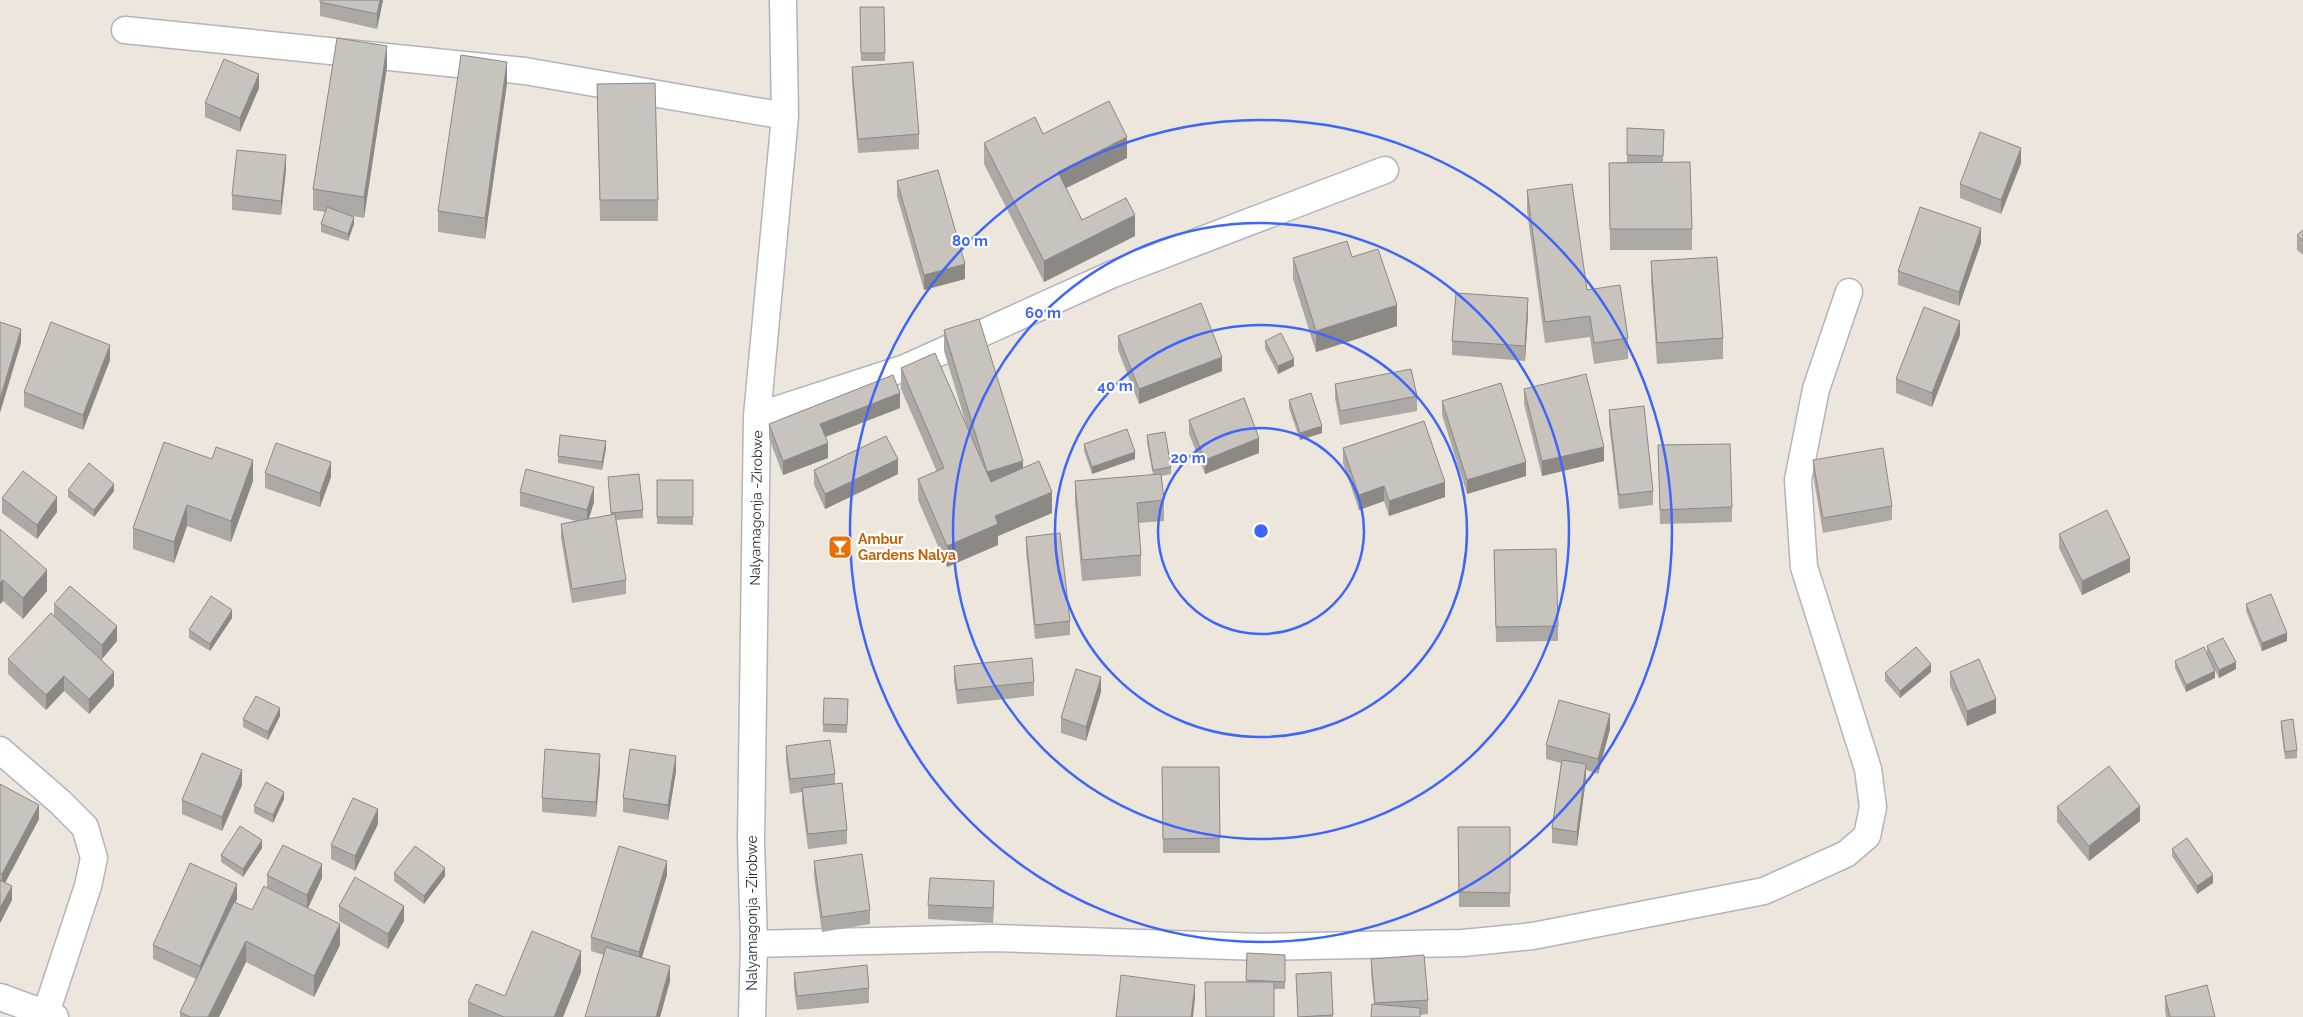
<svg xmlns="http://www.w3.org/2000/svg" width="2303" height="1017" font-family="Raleway,sans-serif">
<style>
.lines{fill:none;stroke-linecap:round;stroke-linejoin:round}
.minor-casing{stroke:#b1b4bf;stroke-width:29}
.minor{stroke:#fff;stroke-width:26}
.wall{fill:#aca8a3}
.shaded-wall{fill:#8c8884}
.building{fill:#c8c3bd;stroke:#8c8884}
.ring{fill:none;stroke:#3e66f9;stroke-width:2.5}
.labels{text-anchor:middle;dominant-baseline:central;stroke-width:4.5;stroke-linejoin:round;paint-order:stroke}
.street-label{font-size:14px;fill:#2b2b2b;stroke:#fff}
.food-label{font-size:14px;font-weight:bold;fill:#c56008;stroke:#fff;text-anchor:start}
.centre{fill:#3e66f9;stroke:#fff;stroke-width:2.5}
.ring-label{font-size:15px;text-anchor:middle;font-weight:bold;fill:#3e66f9;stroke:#fff;stroke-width:4.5;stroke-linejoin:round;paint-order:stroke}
</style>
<rect width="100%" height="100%" fill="#ede6dd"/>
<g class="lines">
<g class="minor-casing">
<path id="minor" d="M125,30L525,71L785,116
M757,416L905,368L1113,274L1385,170
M0,750L60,802L85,827L94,858L88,886L46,1013
M754,944L993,938L1261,947L1463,943L1533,936L1764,891L1846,854L1867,836L1873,807L1868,769L1804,567L1798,480L1816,389L1849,292
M0,997L55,1017
M752,1017L754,944L751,840L757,416L785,116L783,0"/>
</g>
<use href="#minor" class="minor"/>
</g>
<path class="wall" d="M320,0H383L377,29L320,16Z
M860,7H884L885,61H861Z
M387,67L364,218L353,216L354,224L348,241L321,232V224L325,212L313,210V189Z
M852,67L919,134V149L858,153L852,82Z
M507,83L485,239L438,232V211Z
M597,84L658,200V221H600Z
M259,88L240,132L205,117V103Z
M1627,128L1664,130L1663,162L1692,229V250H1610L1609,163L1627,162Z
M1043,134L1127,158L1066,188L1082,220L1135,236L1044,282L984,164V143Z
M2021,163L2001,214L1960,198V184Z
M286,170L281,215L232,210V195Z
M897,181L965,279L924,290L897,196Z
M1527,190L1587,290L1628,338V359L1594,364L1590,337L1545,343L1527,211Z
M2303,230V255L2297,250V235Z
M1981,243L1959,306L1898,285V271Z
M1352,257L1397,326L1316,352L1293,279V258Z
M1651,261L1723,338V359L1657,364L1651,282Z
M1528,313L1525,361L1452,355V341Z
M944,330L1023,468L1052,513L998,536V545L947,567L918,500V479L937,472L901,389V368L967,427L944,351Z
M1960,335L1932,407L1896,393V379Z
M1118,336L1222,371L1139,404L1118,350Z
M1265,341L1294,366L1278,374L1265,349Z
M110,360L83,430L24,407V392Z
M1335,384L1417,396V411L1340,425L1335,398Z
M1524,389L1604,461L1542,476L1524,404Z
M1289,400L1322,433L1300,440L1289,408Z
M1442,401L1526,476L1467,494L1442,415Z
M900,408L825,437L828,458L783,475L769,438V424Z
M1609,410L1653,491V505L1619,509L1609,424Z
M1189,420L1259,453L1205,474L1189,434Z
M1147,435L1171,467V474L1161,476L1164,500V521L1138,523L1141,555V576L1082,581L1075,502V481L1153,475L1147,443Z
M164,442L253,481L231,542L187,526L174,563L133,549V528Z
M1084,444L1135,459L1092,474L1084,451Z
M1658,445L1732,507V522L1660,524Z
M606,448L602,470L558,463V456Z
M1343,448L1445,497L1389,516L1384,501L1359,510L1343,463Z
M1813,460L1892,506V520L1823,533L1813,475Z
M814,470L898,474L825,509L814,485Z
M265,473L331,477L320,507L265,488Z
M608,477L643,510V518L616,520L626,580V594L572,603L561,538V524L576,521L520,506V492L594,502L589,519L611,515Z
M657,480H693V525L657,524Z
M68,490L114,491L94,517L68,497Z
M2,498L57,512L37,539L2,513Z
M0,529L47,591L23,619L3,601L0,604Z
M2059,534L2130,572L2082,595L2059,548Z
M1026,537L1070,621V635L1035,639L1026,551Z
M1494,550L1558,626V641L1496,642Z
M54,604L117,641L102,659L114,686L89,714L64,691L46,710L8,674V659L54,616Z
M2246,604L2287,641L2262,651L2246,611Z
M232,618L210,651L189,638V630Z
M2207,646L2236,669L2219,678L2207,654Z
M2175,661L2215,678L2186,692L2175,668Z
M954,666L1034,682V696L957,704L954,681Z
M1931,672L1900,698L1885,681V673Z
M1950,672L1996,713L1967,726L1950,686Z
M1101,692L1086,741L1061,733V718Z
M848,699L847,733L823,732V724Z
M280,716L268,740L243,727V719Z
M2281,721L2297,750V758L2285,759L2281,728Z
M1610,729L1598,774L1586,770V778L1577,846L1552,843V828L1561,763L1546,759V745Z
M786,746L835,774V784L847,830V844L808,849L802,803V792L790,794L786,760Z
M1162,767H1219L1220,853H1163Z
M600,769L596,817L542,812V798Z
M676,771L668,820L623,812V798Z
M0,784L39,819L5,882L12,900L0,923Z
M242,785L222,831L182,814V800Z
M284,799L273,823L254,813V806Z
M2057,807L2140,821L2089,861L2057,822Z
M378,824L355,871L331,859V845Z
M1458,827H1510V907H1459Z
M262,848L243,877L221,862V855Z
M2172,849L2213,883L2197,894L2172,856Z
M814,861L870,910V924L822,932L814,876Z
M394,873L445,876L424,904L394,881Z
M267,875L322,878L308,908L340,945L314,997L246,962L219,1017H180V1012L196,979L153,959V945L237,899L235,902L252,910L267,888Z
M667,875L642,958L670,981L660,1017H585L604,955L591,951V937Z
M994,895L993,923L928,919V905Z
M339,906L404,921L388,949L339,921Z
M1247,953L1285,955V989H1274L1246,982Z
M1371,959L1428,1000V1014L1420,1015V1017L1374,1004L1371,973Z
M581,972L563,1017H468V1002L505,996Z
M1331,972L1333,1017H1298L1296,974Z
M794,973L869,988V1003L797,1010L794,988Z
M2165,996L2215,1017H2166L2165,1010Z"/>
<path class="shaded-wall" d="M380,0H383L377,29V14Z
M387,46V67L364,218V197Z
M507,62V83L485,239V218Z
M259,74V88L240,132V118Z
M1127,137V158L1058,192V172Z
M2021,148V163L2001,214V200Z
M286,155V170L281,215V201Z
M1135,215V236L1044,282V261Z
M354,217V224L348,241V234Z
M1981,228V243L1959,306V292Z
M965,264V279L924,290V275Z
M1528,298V313L1525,361V346Z
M1397,305V326L1316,352V331Z
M1960,321V335L1932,407V393Z
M21,329V343L0,413V399Z
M110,345V360L83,430V415Z
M1222,357V371L1139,404V389Z
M1294,359V366L1278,374V366Z
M900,393V408L820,439V424Z
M1322,426V433L1300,440V433Z
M1259,438V453L1205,474V460Z
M606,441V448L602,470V462Z
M828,443V458L783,475V461Z
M1604,447V461L1542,476V461Z
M1135,452V459L1092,474V467Z
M898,459V474L825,509V494Z
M253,460V481L231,542V521Z
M1023,461V482L987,493V472Z
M331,462V477L320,507V493Z
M1526,462V476L1467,494V480Z
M1445,482V497L1389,516V501Z
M114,484V491L94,517V510Z
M1384,486V501L1359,510V495Z
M594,487V502L587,524V510Z
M1052,492V513L998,536V545L947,567V546L995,516Z
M57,497V512L37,539V525Z
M187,505V526L174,563V542Z
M2130,558V572L2082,595V581Z
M47,570V591L23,619V598Z
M3,580V601L0,604V583Z
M232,610V618L210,651V644Z
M117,626V641L102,659V645Z
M2287,633V641L2262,651V643Z
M2236,662V669L2219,678V670Z
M1931,664V672L1900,698V691Z
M2215,671V678L2186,692V685Z
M114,672V686L89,714V699Z
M64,676V691L46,710V695Z
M1101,677V692L1086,741V727Z
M1996,699V713L1967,726V711Z
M280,708V716L268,740V732Z
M1610,714V729L1598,774V759Z
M600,754V769L596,817V802Z
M676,756V771L668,820V805Z
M1586,764V778L1577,846V832Z
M242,770V785L222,831V817Z
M284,792V799L273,823V815Z
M39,805V819L2,889V874Z
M2140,806V821L2089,861V846Z
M378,809V824L355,871V856Z
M262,840V848L243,877V869Z
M667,861V875L639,966V952Z
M322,864V878L307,910V895Z
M445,868V876L424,904V896Z
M2213,875V883L2197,894V886Z
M994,881V895L993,923V908Z
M237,884V899L200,981V966Z
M12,886V900L0,923V908Z
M404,906V921L388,949V934Z
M340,924V945L314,997V976Z
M246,941V962L219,1017H208Z
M581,951V972L563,1017H554Z
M670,966V981L660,1017H656Z
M1195,985V999L1193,1017H1191Z"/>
<path class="building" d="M320,0H380L377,14L320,2Z
M860,7H884L885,53H861Z
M337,38L387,46L364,197L313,189Z
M461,55L507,62L485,218L438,211Z
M224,59L259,74L240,118L205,103Z
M913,62L919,134L858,139L852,67Z
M655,83L658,200H600L597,84Z
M1109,101L1127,137L1058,172L1082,220L1126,198L1135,215L1044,261L984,143L1035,117L1043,134Z
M1627,128L1664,130L1663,156L1627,155Z
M1980,132L2021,148L2001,200L1960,184Z
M237,150L286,155L281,201L232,195Z
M1690,162L1692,229H1610L1609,163Z
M938,170L965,264L924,275L897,181Z
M1572,184L1587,290L1620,285L1628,338L1594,343L1590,316L1545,322L1527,190Z
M327,207L354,217L348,234L321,224Z
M1920,207L1981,228L1959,292L1898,271Z
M2303,230V241L2297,235Z
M1347,241L1352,257L1378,249L1397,305L1316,331L1293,258Z
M1717,257L1723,338L1657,343L1651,261Z
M1456,293L1528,298L1525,346L1452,341Z
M1201,303L1222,357L1139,389L1118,336Z
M1924,307L1960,321L1932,393L1896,379Z
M979,319L1023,461L987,472L944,330Z
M0,322L21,329L0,399Z
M51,322L110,345L83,415L24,392Z
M1281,333L1294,359L1278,366L1265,341Z
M935,353L991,482L1039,461L1052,492L995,516L998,524L947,546L918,479L944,468L901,368Z
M1411,369L1417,396L1340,411L1335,384Z
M1586,374L1604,447L1542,461L1524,389Z
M893,375L900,393L820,424L828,443L783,461L769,424Z
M1501,383L1526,462L1467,480L1442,401Z
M1311,393L1322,426L1300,433L1289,400Z
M1244,398L1259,438L1205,460L1189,420Z
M1644,406L1653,491L1619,495L1609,410Z
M1424,421L1445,482L1389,501L1384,486L1359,495L1343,448Z
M1127,429L1135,452L1092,467L1084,444Z
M1165,432L1171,467L1153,470L1147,435Z
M560,435L606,441L602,462L558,456Z
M886,436L898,459L825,494L814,470Z
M164,442L212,459L216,447L253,460L231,521L187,505L174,542L133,528Z
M276,443L331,462L320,493L265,473Z
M1730,444L1732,507L1660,510L1658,445Z
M1883,448L1892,506L1823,518L1813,460Z
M89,463L114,484L94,510L68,490Z
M526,469L594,487L587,510L520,492Z
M23,471L57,497L37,525L2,498Z
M639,474L643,510L611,513L608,477Z
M1161,474L1164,500L1137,503L1141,555L1082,560L1075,481Z
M657,480H693V517H657Z
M2107,510L2130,558L2082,581L2059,534Z
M615,514L626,580L572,589L561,524Z
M0,529L47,570L23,598L3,580L0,583Z
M1060,533L1070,621L1035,625L1026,537Z
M1556,549L1558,626L1496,627L1494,550Z
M70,586L117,626L102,645L54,604Z
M2271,594L2287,633L2262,643L2246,604Z
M211,596L232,610L210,644L189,630Z
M51,613L114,672L89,699L64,676L46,695L8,659Z
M2223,638L2236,662L2219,670L2207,646Z
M1916,647L1931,664L1900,691L1885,673Z
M2204,647L2215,671L2186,685L2175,661Z
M1032,658L1034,682L957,690L954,666Z
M1979,659L1996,699L1967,711L1950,672Z
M1076,669L1101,677L1086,727L1061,718Z
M256,696L280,708L268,732L243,719Z
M824,698L848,699L847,725L823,724Z
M1559,700L1610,714L1598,759L1546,745Z
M2293,719L2297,750L2285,752L2281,721Z
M830,740L835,774L790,779L786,746Z
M545,749L600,754L596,802L542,798Z
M630,749L676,756L668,805L623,798Z
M202,753L242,770L222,817L182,800Z
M1562,760L1586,764L1577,832L1552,828Z
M2109,766L2140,806L2089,846L2057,807Z
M1162,767H1219L1220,838L1163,839Z
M266,782L284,792L273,815L254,806Z
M842,783L847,830L808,834L802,788Z
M0,784L39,805L2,874L0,873Z
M353,798L378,809L355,856L331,845Z
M240,826L262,840L243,869L221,855Z
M1458,827H1510V893L1459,892Z
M2187,838L2213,875L2197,886L2172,849Z
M283,845L322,864L307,895L267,875Z
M415,846L445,868L424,896L394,873Z
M619,846L667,861L639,952L591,937Z
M862,854L870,910L822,917L814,861Z
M190,863L237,884L200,966L153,945Z
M355,877L404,906L388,934L339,906Z
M930,878L994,881L993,908L928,905Z
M0,880L12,886L0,908Z
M264,886L340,924L314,976L246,941L208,1017H190L180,1012L234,902L252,910Z
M532,931L581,951L554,1017H504L468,1002L476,984L505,996Z
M606,947L670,966L656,1017H585Z
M1247,953L1285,955V982L1246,980Z
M1424,955L1428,1000L1375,1003L1371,959Z
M867,965L869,988L797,996L794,973Z
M1331,972L1333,1015L1298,1017L1296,974Z
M1121,975L1195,985L1191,1017H1116Z
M1205,982H1274V1017H1206Z
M2207,985L2215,1017H2170L2165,996Z
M1372,1004L1420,1008V1017H1371Z"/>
<g class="ring">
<circle cx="1261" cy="531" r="103"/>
<circle cx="1261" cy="531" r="206"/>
<circle cx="1261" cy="531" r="308"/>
<circle cx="1261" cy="531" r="411"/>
</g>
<defs>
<g id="bar-square" transform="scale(1.25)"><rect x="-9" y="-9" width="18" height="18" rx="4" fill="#e8710a" stroke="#fff"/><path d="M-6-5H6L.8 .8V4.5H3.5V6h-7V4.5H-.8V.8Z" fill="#fff"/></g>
</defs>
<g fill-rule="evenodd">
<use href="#bar-square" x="840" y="547"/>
</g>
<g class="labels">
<g class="street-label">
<text transform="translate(756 508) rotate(-89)">Nalyamagonja -Zirobwe</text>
<text transform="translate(752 913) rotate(-90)">Nalyamagonja -Zirobwe</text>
</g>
<g class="food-label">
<text x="858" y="539">Ambur<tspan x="858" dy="16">Gardens Nalya</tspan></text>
</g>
</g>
<circle cx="1261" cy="531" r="8" class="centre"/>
<g class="ring-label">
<text x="970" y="246">80 m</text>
<text x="1043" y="318">60 m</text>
<text x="1115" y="391">40 m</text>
<text x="1188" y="463">20 m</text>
</g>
</svg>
